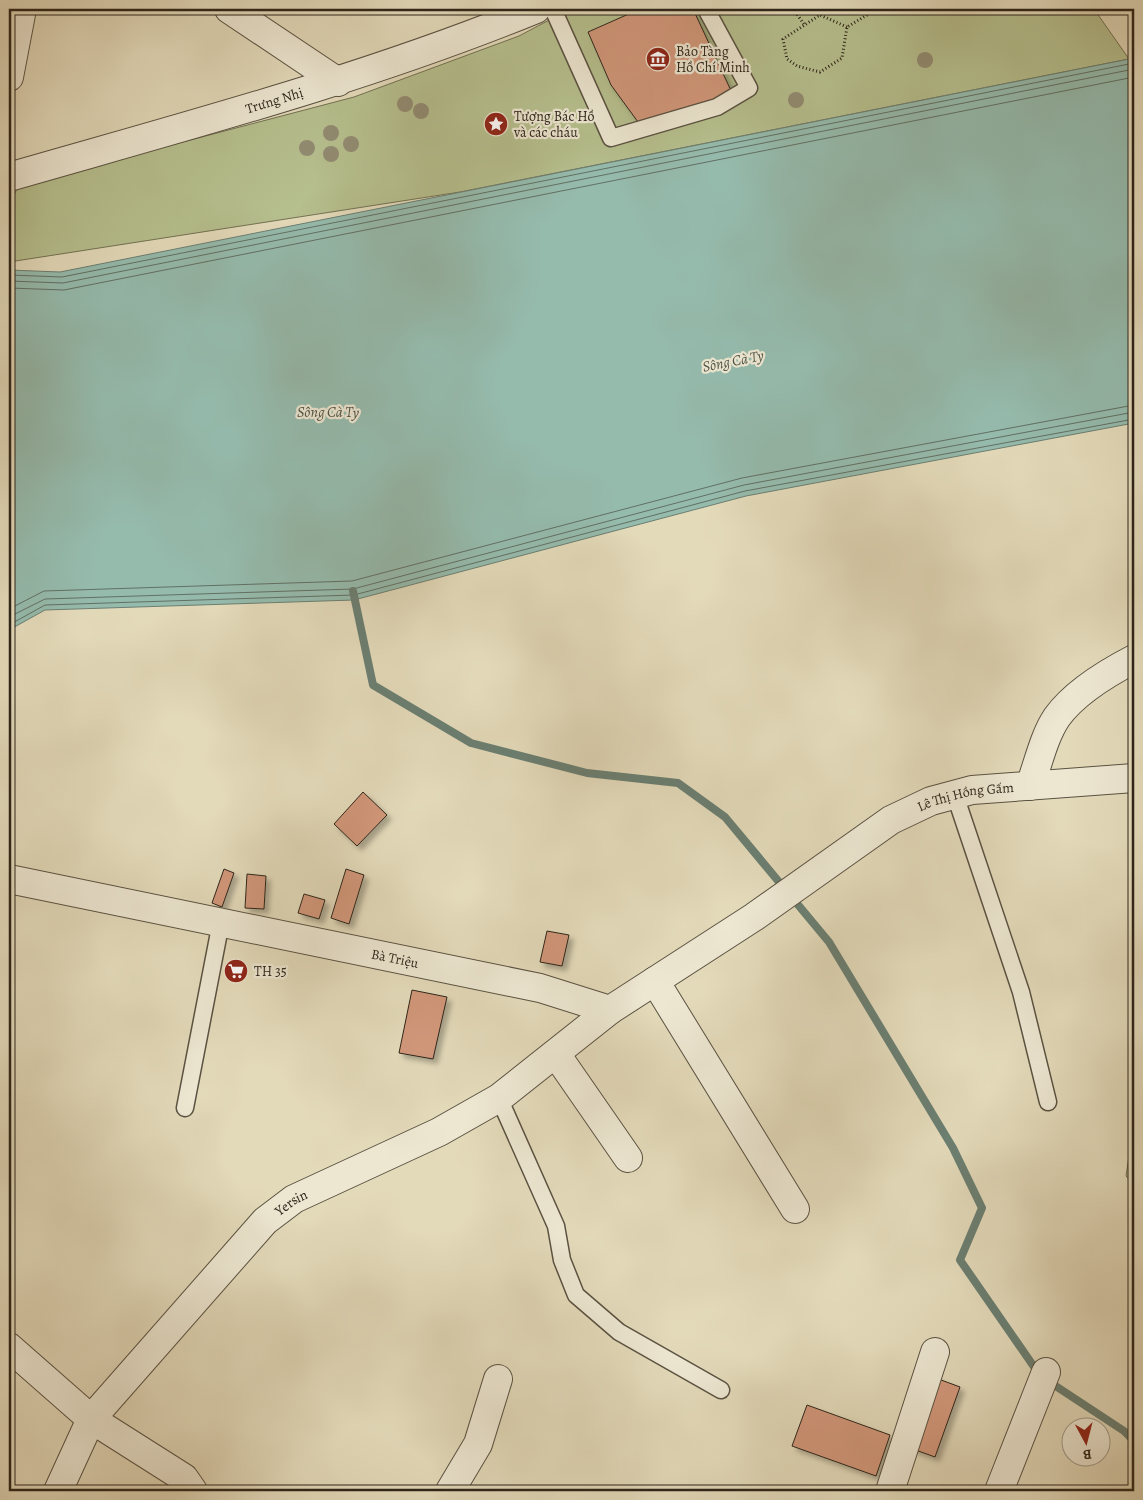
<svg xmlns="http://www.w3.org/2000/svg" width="1143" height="1500" font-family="Alegreya,serif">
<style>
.green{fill:#b6bf8e;stroke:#727254}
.water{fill:#95bbad;stroke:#6b7f72}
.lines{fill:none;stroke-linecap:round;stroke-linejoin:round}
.shore{stroke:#617064;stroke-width:1}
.stream{stroke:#6b7f72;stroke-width:8}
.building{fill:#d1977a;stroke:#2d251a;filter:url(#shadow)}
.service-casing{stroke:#5a5242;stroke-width:19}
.minor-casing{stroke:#5a5242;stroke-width:30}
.tertiary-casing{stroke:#5a5242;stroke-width:30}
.path{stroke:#2d251a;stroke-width:3;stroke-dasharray:1 2.5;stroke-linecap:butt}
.service{stroke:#ede7d2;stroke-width:16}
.minor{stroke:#ede7d2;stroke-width:28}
.tertiary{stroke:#ede7d2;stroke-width:28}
.tree{fill:#928c72}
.labels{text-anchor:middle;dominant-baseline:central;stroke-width:4.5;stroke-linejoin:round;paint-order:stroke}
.poi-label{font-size:14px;fill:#2d251a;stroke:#ede7d2;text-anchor:start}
.street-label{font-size:14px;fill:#2d251a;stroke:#ede7d2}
.water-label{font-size:15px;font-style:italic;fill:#4c5246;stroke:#ede7d2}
</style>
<defs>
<filter id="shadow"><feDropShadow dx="4.5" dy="4.5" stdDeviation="2.5" flood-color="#0004"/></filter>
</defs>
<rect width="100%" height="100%" fill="#e3daba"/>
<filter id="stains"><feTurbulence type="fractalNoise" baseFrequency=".004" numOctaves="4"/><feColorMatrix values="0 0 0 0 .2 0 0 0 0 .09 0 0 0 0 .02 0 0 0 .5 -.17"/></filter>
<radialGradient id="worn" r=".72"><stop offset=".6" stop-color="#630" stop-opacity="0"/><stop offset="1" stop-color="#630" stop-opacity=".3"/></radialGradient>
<path class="green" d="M570,9H1094L1129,59L460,192L9,262V205L19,185L354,97L519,36Z
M1134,1124V1185L1126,1176Z"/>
<path class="water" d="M1134,58V423L746,496L354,600L45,610L9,630V270L60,272Z"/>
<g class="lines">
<path class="shore" d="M9,275L62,277L1134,63
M9,281L63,283L1134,69
M9,288L64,290L1134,77
M9,609L44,591L352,581L742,478L1134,405
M9,617L45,599L353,589L744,485L1134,412
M9,625L45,605L354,595L745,491L1134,419"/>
<path class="stream" d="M353,591L373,685L471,743L587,773L678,783L725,817L829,942L953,1148L982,1208L960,1260L1039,1374
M1048,1381L1124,1431L1134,1441"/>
</g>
<path class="building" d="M640,9H693L733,95L638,122L611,85L588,32Z
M363,792L387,815L357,846L334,824Z
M224,869L234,873L222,907L212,903Z
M346,869L364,875L349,924L331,918Z
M247,874L266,876L264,909L245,908Z
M304,894L325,900L319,919L298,913Z
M547,931L569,935L562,966L540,962Z
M412,990L447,997L433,1059L399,1053Z
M925,1374L960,1387L935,1457L899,1444Z
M807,1405L890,1435L876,1476L792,1446Z"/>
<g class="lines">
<g class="service-casing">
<path id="service" d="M553,9L611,138L717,107L749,88L706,9
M955,795L1021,992L1048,1102
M499,1098L556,1226L562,1260L576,1295L619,1332L721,1390
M185,1108L221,922"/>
</g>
<g class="minor-casing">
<g id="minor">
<path d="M229,9L338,82"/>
<path id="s1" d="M9,177C186,126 365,79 536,9"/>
<path d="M1030,786C1038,764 1044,736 1057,717C1075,692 1107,673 1134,659"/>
<path d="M655,981L795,1209"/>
<path d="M556,1054L628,1158"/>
<path d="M9,1347L91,1419L184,1478L193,1491"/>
<path id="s2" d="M58,1491L91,1419L265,1221L294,1199L439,1132L499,1098L610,1010"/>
<path d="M450,1491L478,1444L498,1379"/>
<path d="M890,1491L935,1352"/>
<path d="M999,1491L1046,1372"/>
</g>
</g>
<g class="tertiary-casing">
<g id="tertiary">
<path d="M9,77L22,9"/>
<path id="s3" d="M9,879L540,988L610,1010L754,917L891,820L931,801L972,790L1134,778"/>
</g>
</g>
<path class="path" d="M793,9L804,24
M847,27L820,15L783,39L787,59L797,66L820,72L842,58L847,27L877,9"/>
<use href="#service" class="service"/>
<use href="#minor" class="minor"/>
<use href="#tertiary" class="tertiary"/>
</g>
<g class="tree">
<circle cx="925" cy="60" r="8"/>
<circle cx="796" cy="100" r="8"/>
<circle cx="405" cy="104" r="8"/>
<circle cx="421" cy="111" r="8"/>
<circle cx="331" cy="133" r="8"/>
<circle cx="351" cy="144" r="8"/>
<circle cx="307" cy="148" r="8"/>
<circle cx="331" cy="154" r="8"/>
</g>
<defs>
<g id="museum-disc" transform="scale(1.25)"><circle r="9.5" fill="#8f2418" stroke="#ede7d2"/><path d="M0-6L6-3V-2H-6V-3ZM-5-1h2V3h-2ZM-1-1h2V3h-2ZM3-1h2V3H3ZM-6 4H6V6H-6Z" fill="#fff"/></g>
<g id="sight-disc" transform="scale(1.25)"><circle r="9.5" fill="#8f2418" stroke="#ede7d2"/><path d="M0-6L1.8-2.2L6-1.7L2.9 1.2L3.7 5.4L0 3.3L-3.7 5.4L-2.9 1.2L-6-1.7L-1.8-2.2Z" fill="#fff"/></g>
<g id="supermarket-disc" transform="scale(1.25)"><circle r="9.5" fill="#8f2418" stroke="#ede7d2"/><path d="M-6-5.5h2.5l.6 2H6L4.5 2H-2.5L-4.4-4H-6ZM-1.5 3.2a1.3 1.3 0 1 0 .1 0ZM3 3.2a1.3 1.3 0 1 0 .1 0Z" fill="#fff"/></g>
</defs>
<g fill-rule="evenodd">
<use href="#museum-disc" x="658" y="59"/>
<use href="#sight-disc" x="496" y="124"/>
<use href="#supermarket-disc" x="236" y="971"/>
</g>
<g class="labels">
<g class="poi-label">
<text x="676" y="51">Bảo Tàng<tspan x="676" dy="16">Hồ Chí Minh</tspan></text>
<text x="514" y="116">Tượng Bác Hồ<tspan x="514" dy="16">và các cháu</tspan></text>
<text x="254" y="971">TH 35</text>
</g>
<g class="street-label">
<text stroke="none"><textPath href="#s1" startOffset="276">Trưng Nhị</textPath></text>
<text stroke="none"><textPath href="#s3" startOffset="1034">Lê Thị Hồng Gấm</textPath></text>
<text stroke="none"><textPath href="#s3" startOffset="394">Bà Triệu</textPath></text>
<text stroke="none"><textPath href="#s2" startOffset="375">Yersin</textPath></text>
</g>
<g class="water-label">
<text transform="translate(733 361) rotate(-11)">Sông Cà Ty</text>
<text x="328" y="412">Sông Cà Ty</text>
</g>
</g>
<rect width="1143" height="1500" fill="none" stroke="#e3daba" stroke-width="30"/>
<rect x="10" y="10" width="1123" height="1480" fill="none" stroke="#2d251a" stroke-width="2.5"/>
<rect x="15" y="15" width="1113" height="1470" fill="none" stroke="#2d251a"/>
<g transform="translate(1086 1442) rotate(173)"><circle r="24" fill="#ede7d2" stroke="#a09988"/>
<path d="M0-4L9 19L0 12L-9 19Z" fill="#8f2418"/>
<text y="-8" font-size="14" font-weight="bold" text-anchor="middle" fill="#2d251a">B</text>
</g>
<rect width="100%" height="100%" filter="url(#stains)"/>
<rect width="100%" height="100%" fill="url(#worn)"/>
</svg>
